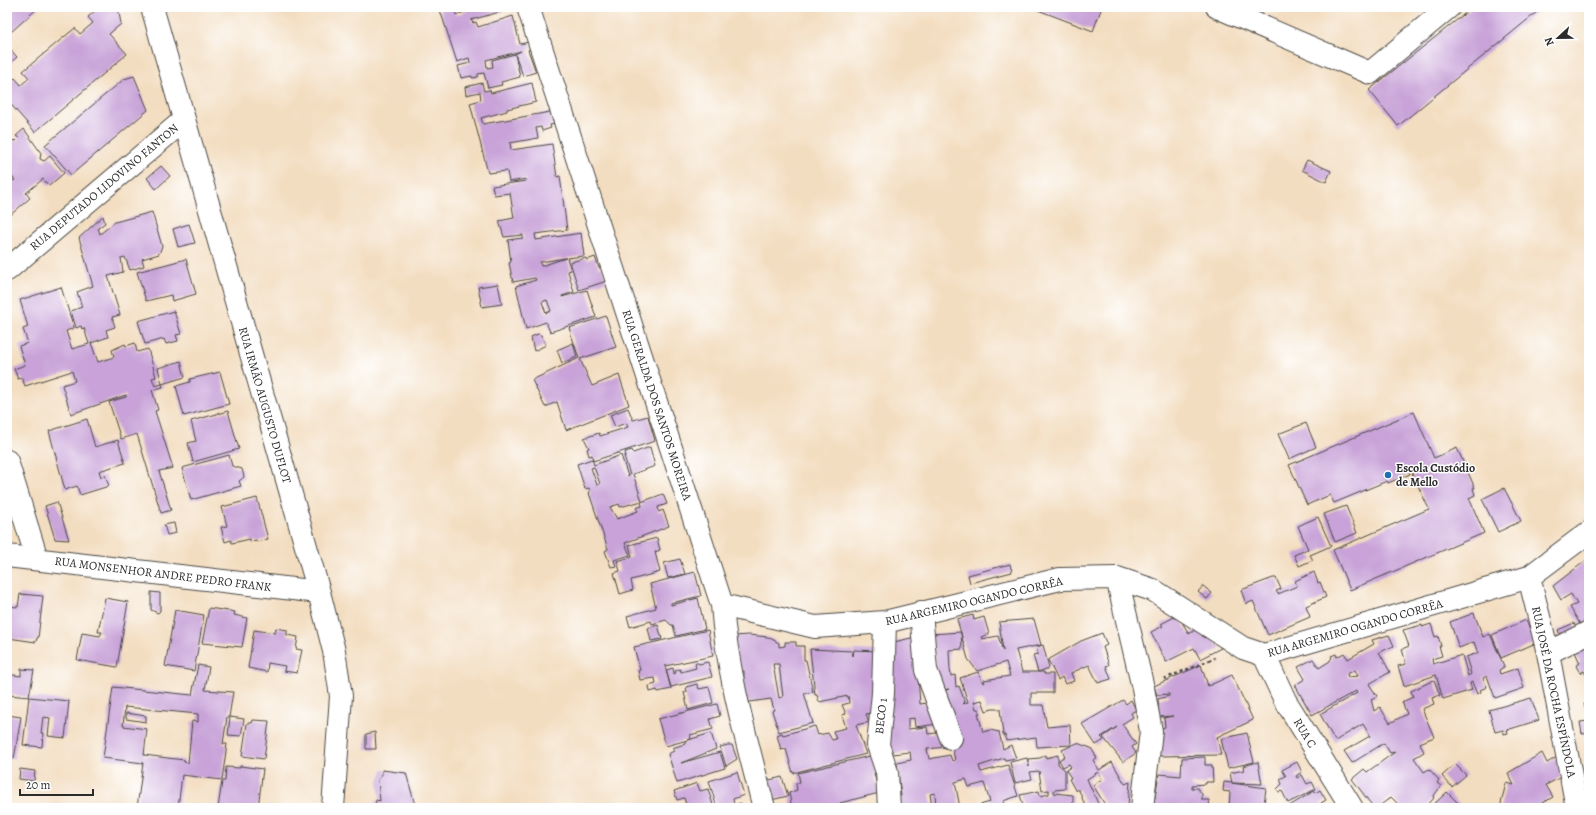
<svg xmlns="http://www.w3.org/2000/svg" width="1596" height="815" font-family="Alegreya,serif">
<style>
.building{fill:#c8a2d8;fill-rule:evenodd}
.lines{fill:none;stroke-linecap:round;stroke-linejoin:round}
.minor-casing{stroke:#494641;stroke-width:24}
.path{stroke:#494641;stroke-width:2.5;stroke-dasharray:3 3;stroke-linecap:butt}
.minor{stroke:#fff;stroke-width:22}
.poi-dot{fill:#1f6fb2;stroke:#fff;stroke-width:1.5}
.labels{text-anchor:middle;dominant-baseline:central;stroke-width:3;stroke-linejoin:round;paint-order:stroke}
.street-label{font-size:12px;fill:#2b2b2b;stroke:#fff}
.poi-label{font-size:12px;font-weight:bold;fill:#2b2b2b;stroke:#fff;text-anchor:start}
</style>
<rect width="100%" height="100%" fill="#fff"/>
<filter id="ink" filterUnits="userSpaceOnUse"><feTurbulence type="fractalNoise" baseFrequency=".025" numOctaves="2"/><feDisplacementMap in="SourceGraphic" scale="8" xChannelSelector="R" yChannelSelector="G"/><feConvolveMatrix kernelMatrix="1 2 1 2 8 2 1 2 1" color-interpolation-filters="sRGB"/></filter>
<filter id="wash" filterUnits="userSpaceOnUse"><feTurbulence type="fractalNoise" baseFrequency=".012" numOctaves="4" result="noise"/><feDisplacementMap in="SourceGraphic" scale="16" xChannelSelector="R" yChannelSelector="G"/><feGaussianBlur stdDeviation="0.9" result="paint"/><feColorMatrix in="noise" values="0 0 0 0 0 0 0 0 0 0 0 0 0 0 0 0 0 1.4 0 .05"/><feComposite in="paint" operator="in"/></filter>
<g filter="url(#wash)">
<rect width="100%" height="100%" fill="#f3ddc0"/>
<g id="blocks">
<path class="building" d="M7,7H39L11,32L7,27Z
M97,7H118L121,24L109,34L127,54L35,132L7,100V84L15,78L21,85L29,78L23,71L75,28L80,34L93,23L88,17L98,8Z
M439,7H454L456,15L467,11L466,7H506L507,10L471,20L473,23L476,22L478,27L513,16L520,44L529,42L532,48L528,50L536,72L523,76L515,54L521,51L486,60L487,68L493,67L492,60L515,54L520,77L501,82L502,85L488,88L484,73L478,74V77L472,78V76L461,78L458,66L470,63L469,58L457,62Z
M1030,7H1102L1093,31Z
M1473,7H1543L1398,126L1369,90Z
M7,46L17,57L7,66Z
M134,76L148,110L71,175L45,145L124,79Z
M482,83L484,91L490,90L491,93L532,83L536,102L507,109V111L481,118L483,124L550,112L554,124L550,125L551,128L542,131L541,127L536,128L538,138L510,143L511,150L552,144L557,177L560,176L567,230L535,234L536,240L581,233L584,256L567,258L571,270L568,271L574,292L562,296V297L587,290L596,317L550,332L546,322L526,329L516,286L536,280L535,278L513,282L509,263L511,262L508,240L523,238V235L504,237L499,221L514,218L510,193L494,195L492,186L526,181V179L509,182L507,171L488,173L470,103L481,100L480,92L466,95L465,87ZM566,258L541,266L540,262ZM547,300L551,311L546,313L542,302Z
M24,129L41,153L40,159L44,161L50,156L64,173L49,186L43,179L26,193L30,198L8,217L7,174L13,181L15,180L7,171V144L11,140L16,141L19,138L16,136Z
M1307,160L1331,171L1326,182L1302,170Z
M161,166L170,176L156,189L147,178Z
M152,212L162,246L159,254L142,259L144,266L130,270L125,257L121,258L123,272L108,276L120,315L112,317L115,327L106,330L108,337L91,343L98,362L114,357L112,350L125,344L126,346L135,343L137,352L148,349L156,377L152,378L155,386L162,384L158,368L181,361L185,377L162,384L163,387L152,390L158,410L155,411L173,468L159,471L171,510L161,513L137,434L121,439L109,402L126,397V395L71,414L62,385L75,381L72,371L25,386L22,378L18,379L14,369L25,365L19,346L28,343L23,329L28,327L20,300L61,287L74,328L66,331L72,349L89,344L84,328L82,329L81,326L76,328L71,311L82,307L77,292L93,286L79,238L103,216L105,223L98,228L100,234L115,222Z
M189,224L195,243L178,247L173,229Z
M595,257L599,268L602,267L607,281L579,290L570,262L586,258L587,260Z
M186,259L196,294L172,301L171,295L146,301L137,272Z
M498,284L502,304L482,307L478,287Z
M174,311L181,334L176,335L178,341L166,344L164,339L145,344L138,321Z
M606,316L616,347L580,359L592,386L619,375L629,405L566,430L557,402L545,407L532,380L579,358L569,328Z
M538,334L541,335L546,345L534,351L531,337Z
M573,343L577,357L562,363L557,350Z
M220,372L229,404L184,416L176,386L190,382V379Z
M628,408L633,420L648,416L655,441L593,461L592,455L589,456L587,449L589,448L584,438L599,433L600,436L628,427L626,423L615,427L610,415Z
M228,411L239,449L193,462L188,443L196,441L191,421Z
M1414,412L1434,458L1457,448L1475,488H1473L1475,495L1469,498L1484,533L1350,590L1333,550L1429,509L1411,471H1409L1410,474L1388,483L1387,481L1334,503L1330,495L1307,505L1289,465Z
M87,419L95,447L118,440L125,463L99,471L101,477L105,475L109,486L80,495L77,486L65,490L49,431Z
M1306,423L1316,447L1289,459L1278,434Z
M650,447L655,466L633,474L642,501L620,507L619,504L610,507L617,519L638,511L636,508L642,506L641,502L663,494L667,504L658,507L659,512L663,510L669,526L625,543L630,555L614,560L616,566L611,567L605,551L608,549L589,493L590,492L589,488L585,489L577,464L592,459L594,465L621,455L628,476L630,475L624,456H626L625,452L632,450L633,453ZM594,467L600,484L597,485L591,468Z
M229,455L232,466L242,469L244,477L239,481L241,486L191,500L182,468Z
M1504,488L1521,521L1498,532L1482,499Z
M257,498L268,539L257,542L256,540L250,542V539L232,543L231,540L225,542L221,527L227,526L222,507Z
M57,502L69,540L55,539L45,506Z
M1346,506L1357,533L1335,542L1324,514Z
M1318,517L1331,546L1310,555L1313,560L1299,566L1294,555L1308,549L1298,526Z
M174,523L176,533L167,535L164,525Z
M657,538L660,550L655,552L660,572L631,580L633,590L620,594L614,573L620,571L617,561L632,557L629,545Z
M1589,558V625L1583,629L1570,607L1577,604L1571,594L1561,600L1553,586Z
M680,559L685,574L668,578L664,563Z
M1010,564L1012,572L970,583L968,575Z
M695,572L701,596L671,603V605L698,598L705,629L676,636L673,625H671L666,620L652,624L651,621L630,627L627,616L656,608L650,584Z
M1314,572L1318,583L1320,582L1326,597L1306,606L1310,617L1268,635L1253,601L1246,604L1241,590L1273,578H1276L1281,589L1276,591L1278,594L1297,586L1295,581Z
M1203,586L1212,593L1207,599L1198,592Z
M151,592L160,593V611L158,613L151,610Z
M20,594L43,596L38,638H37L36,642L8,638L10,622L7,621V606L18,607Z
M105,598L128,602L117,667L77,660L82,633L100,636L102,632H98Z
M209,608L235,612L234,615L247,618L242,647L202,643Z
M175,610L204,615L194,671L165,666Z
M1474,613L1483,637L1490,634L1504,666V667L1499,670L1500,674L1518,668L1524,688L1495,698L1487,676L1483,678L1487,687L1480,690L1481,692L1477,694L1472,682L1470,683L1472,690L1443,699L1436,675L1404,686L1398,666L1406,664L1402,649L1409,646L1403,630L1422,625V627L1431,624L1435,637L1438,636L1441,646H1439L1442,656L1432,659L1433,664L1462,655L1468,676L1471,674L1466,657L1478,653L1474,642L1459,648L1450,622Z
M973,615L974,620L984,617L989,634L981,637L982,639L998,636L1003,651L999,622L1034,619L1041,645L1016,650L1022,672H1044V674H1053V693H1031V705H1043L1047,727L1070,725L1071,745L1037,747L1036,737L1006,741L1005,735H1003L1000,709H992L986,711L982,700L974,702L976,709H978L980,713H978L983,732L990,730L999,732L1003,749L1011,745L1016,758L1005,760L1004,758L979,766L981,772L1008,765L1018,796L1003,801L1005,808H970L990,802L984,783L969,787L966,779L955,782L960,808H936L935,793L930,794L932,808H892L891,798L901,796L897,763L911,760L910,752L884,755L890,643L915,637L920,704L934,702L938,724L915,727L914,718L908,719V729L927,727L928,734L944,732L946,747L927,749L929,759L950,755L952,761L955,760L951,743L943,691L949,689L943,690L939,683L931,634L961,632L962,649L949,650L950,669L951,676L955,675L956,687L959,686L965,702L963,704L968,702L960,678L978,672L983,683L985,682L984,680L1010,676L1006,662L977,671L968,659L957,619Z
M1178,615L1189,634L1197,629L1204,638L1208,634L1221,648L1200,659L1194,648L1166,662L1151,632L1163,626L1161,624Z
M1526,620L1536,643L1501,658L1492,635Z
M1574,623L1578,633L1562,640L1558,630Z
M658,625L662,639L651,641L648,628Z
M276,628L287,630V635L298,637L296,649L302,650L297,673L284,671L285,666L268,663L267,672L248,668L254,630L275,633Z
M708,630L713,656L665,666L671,689L658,692L657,690L650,692L649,686L656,684L655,678L640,680L638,671L640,670L634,647Z
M1102,633L1107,645L1103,647L1109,665L1106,666L1111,679L1098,683L1089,665L1071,673L1074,681L1065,684L1062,677L1058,680L1048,660L1081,641Z
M749,635L768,637L779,643V647L785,646V642H796V646H804V660H806L813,692L804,693L813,723L779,732L772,711L774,710L771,699L743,703L744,671L736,673L734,636ZM773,664H779L783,697L779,698Z
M1389,635L1394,646L1379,652L1390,672L1369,684L1377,696L1371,699L1374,711L1380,707L1390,723L1407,714L1402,702L1413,697L1411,691L1434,680L1440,695L1432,698L1434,704L1422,709L1434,737L1420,743L1424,752L1414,758L1424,772L1429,769L1439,780L1437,783L1441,786L1433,797L1434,798L1425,808H1402L1391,797L1377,808H1374L1352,779L1364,769L1367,772L1395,752L1390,753L1384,743L1352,763L1344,751L1370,736L1363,724L1335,741L1320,714L1357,693L1356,691L1312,715L1295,685L1305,679L1298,667L1313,659L1319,668L1330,661V660L1332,658L1331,656L1336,654L1337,657L1344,653L1348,659L1374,644L1372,640ZM1355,670L1358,676L1348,677L1347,674Z
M1589,640V681L1584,671L1580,673L1576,666L1580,663L1573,648Z
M1043,645L1049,668L1038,672L1033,655L1038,654L1036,647Z
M810,649L852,651L853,656L854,650L878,651L880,712L866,714L869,722L856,725L866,754L793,773L786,749L781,750L777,735L782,733L783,735L815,726L818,735L828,733L832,740L836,739L833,731L846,728L842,715L846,714L842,705L849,703L848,696L819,702L817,695H815Z
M708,662L712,677L671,687L666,670L673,668L674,674L676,673L675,671L680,669L681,672L696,668L695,663H698L699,664Z
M198,665L209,667L205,690L233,692L229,717H227L223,744H227L222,780L182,775L178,808H137L143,763L103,758L113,687L192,695ZM125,707L198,714V722L192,721L188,763L184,762V760L144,755L147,729L123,726Z
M1201,665L1208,686L1232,675L1253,720L1217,737L1221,755L1159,756V729L1165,727L1164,718L1173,716L1159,717L1158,699L1169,696V694L1157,695L1154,686Z
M21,669L34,670L29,697L9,695L7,705V674L21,676Z
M697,684L699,689L709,687L713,703L688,710L684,692H687L686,687Z
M29,697L69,701L65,738L48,736L50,718L43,717L41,733H43L42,747L23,745Z
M1531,698L1539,720L1507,730L1508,733L1504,734L1503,730L1495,732L1489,710Z
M1123,700L1126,704L1131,700L1136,710L1131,713L1133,717L1122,724L1136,744L1132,747L1136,753L1123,762L1103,737L1117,727L1101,737L1104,740L1096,745L1082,724Z
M1589,702V718L1584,704Z
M717,704L720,716L710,719L713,729L690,735L691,739L666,746L658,719Z
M126,713L146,716V722L126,719Z
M7,715L21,717L14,759L7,758Z
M230,717L244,719L241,736L228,735Z
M253,720L269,721L264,759L242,756L247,723H252Z
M1589,721V733L1582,734L1580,722Z
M375,732L376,749H366V734Z
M711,733L716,749L681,763L720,752L725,768L677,783L668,754L674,751L672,748L685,744V741Z
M1247,733L1254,762L1228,768L1221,739Z
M1077,743L1091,748L1097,758L1093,760L1099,770L1112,762L1125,784L1130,782L1128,806L1122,808H1107L1093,785L1102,779L1098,772L1087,779L1100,808H1086L1079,790H1075L1069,779L1071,778L1066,770L1071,767L1069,764L1063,767L1059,760L1065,756L1062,750Z
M728,745H732L737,759L726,766L720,747Z
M1542,753L1547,763L1557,757L1561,777L1546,785L1553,797L1533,808H1500L1506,783L1514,785L1508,773Z
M878,754L882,771L874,773L879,793L840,803L841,808H792L789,793L797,790L796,783L800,782L798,773Z
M1046,755V758L1058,755V764L1065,770V789L1054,790V793L1073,795V808H1024L1020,795L1039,791L1040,796L1049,794V790L1042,791L1039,771L1030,772L1032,779L1015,783L1010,762L1027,758L1029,767V759L1040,758Z
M1205,757V765H1212L1213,782H1206V784L1192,785V788H1197L1202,794V800H1209L1210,808H1153L1159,774L1181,776L1182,758Z
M1258,762L1262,784L1232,783L1230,773L1244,770L1243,766Z
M1297,762L1302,772L1296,776L1297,778L1302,775L1307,784L1312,782L1316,789L1288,803L1282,791L1279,792L1277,789L1282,784L1280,779L1286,776L1282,770Z
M1455,764L1466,775L1452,787L1442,776Z
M240,766L263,769L258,808H218L222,781H225L226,767L240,768Z
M20,769L35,771L34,781L19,779Z
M382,770L406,773L416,808H375L376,800L380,801L378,780L382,774Z
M737,772L744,795L733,799L734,805L741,803L743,808H717L709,781Z
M782,777L788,796L771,800L765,781Z
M1224,782L1266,788L1264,804L1266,805V808H1229L1230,792L1223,791Z
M697,783L700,791L708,789L713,805L703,808H687L684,798L677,800L674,791Z
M1320,790L1326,800L1321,803L1324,808H1286L1314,791L1315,793Z
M1447,792L1460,805L1458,808H1430Z"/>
</g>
</g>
<g filter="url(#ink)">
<use href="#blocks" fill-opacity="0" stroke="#494641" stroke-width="1"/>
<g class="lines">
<g class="minor-casing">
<path id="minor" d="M152,7L319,592L334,651L341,696L333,808
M528,7L722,605C727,674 747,741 764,808
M1217,7L1370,73L1449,7
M7,270L184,120
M7,461L37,559
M7,556L319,592
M1529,577L1548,653L1577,808
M1117,578L1143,688L1151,731L1142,808
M722,605L815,627L885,622L1060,579L1117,578L1153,590L1243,648L1264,655L1529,577L1589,532
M921,612L926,670L951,738
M885,622L883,693L878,745L887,772L889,808
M1548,653L1589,632
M1264,655L1285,700L1352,808"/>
</g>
<path class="path" d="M1164,679L1215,658"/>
<use href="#minor" class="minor"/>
</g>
</g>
<circle class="poi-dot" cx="1388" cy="475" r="4"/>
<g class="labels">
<g class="street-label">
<text transform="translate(104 187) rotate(-40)">RUA DEPUTADO LIDOVINO FANTON</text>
<text transform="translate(265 405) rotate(74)">RUA IRMÃO AUGUSTO DUFLOT</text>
<text transform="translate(657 405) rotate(72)">RUA GERALDA DOS SANTOS MOREIRA</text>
<text transform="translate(163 574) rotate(7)">RUA MONSENHOR ANDRE PEDRO FRANK</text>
<text transform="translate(974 601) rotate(-13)">RUA ARGEMIRO OGANDO CORRÊA</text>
<text transform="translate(1355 628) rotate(-16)">RUA ARGEMIRO OGANDO CORRÊA</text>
<text transform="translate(1554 692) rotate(78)">RUA JOSÉ DA ROCHA ESPÍNDOLA</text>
<text transform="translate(881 716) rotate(-84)">BECO 1</text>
<text transform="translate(1305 733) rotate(59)">RUA C</text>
</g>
<g class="poi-label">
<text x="1396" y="468">Escola Custódio<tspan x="1396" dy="14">de Mello</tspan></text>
</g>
</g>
<rect width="1596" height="815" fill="none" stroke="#fff" stroke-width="24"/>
<g transform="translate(1558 38) rotate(248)" stroke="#ffffff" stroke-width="3" paint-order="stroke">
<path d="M0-3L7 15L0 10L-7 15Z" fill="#2b2b2b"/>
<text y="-6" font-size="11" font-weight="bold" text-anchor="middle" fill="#2b2b2b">N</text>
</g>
<path d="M20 789v6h73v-6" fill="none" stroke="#2b2b2b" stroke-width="2"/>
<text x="26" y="789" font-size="12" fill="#2b2b2b" stroke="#ffffff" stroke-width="3" paint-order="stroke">20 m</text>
</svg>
